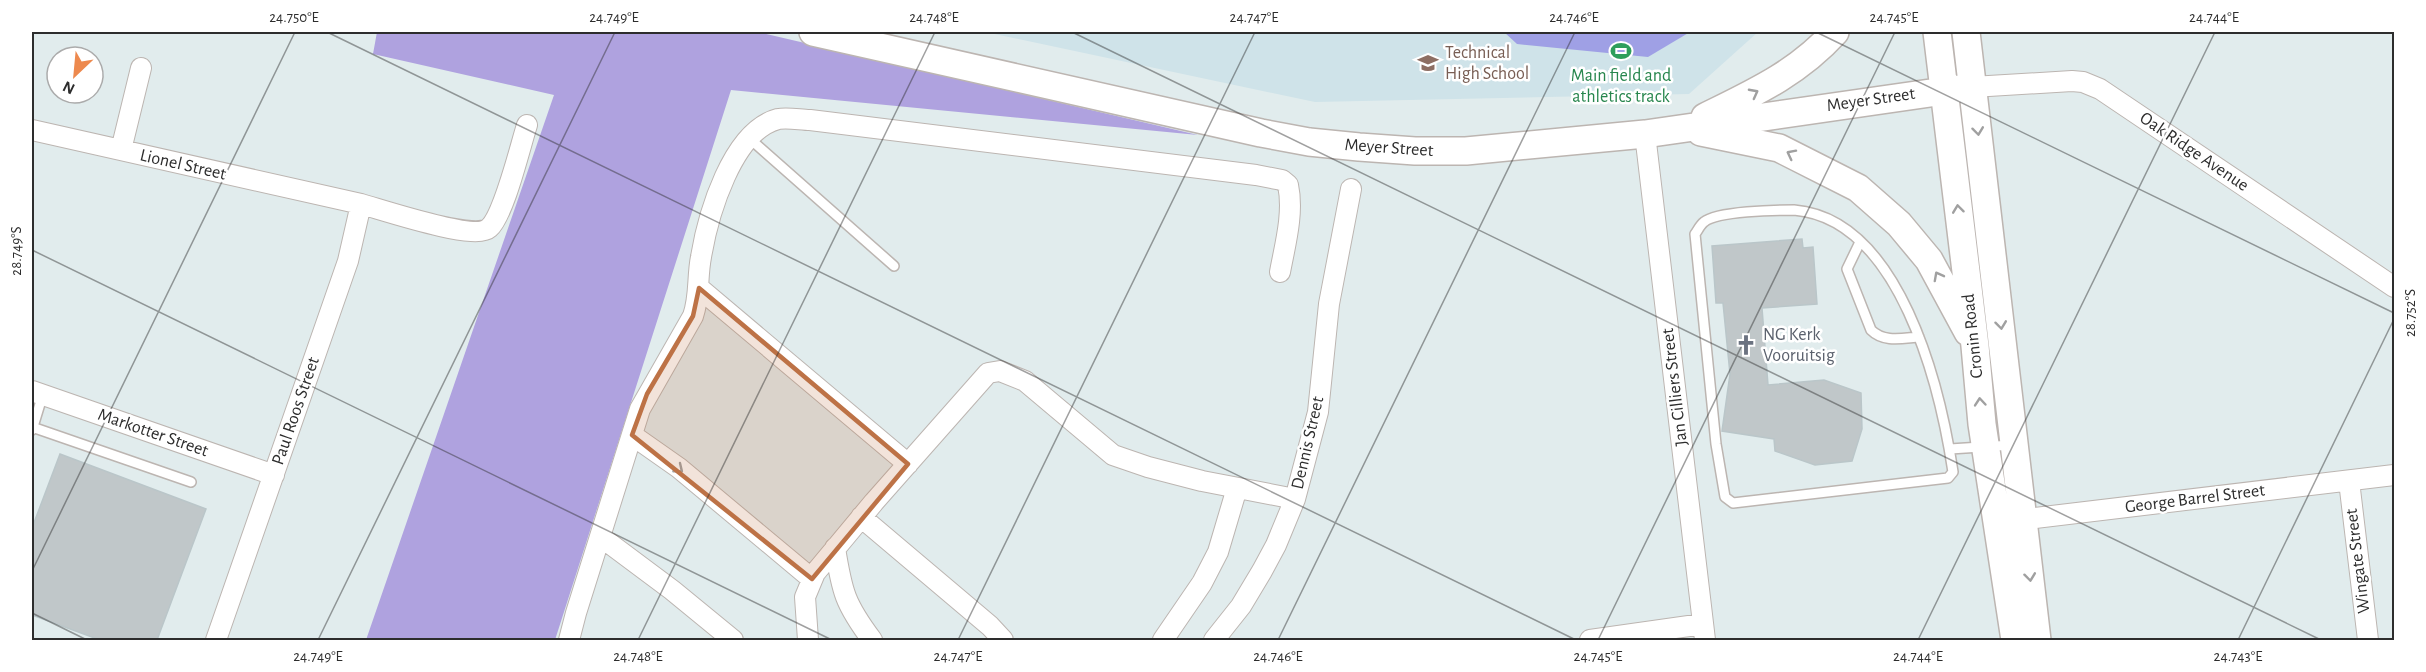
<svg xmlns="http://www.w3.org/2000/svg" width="2426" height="672" font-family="'Alegreya Sans',sans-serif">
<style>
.education{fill:#cfe3e9}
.green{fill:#afa2df}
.pitch{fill:#9fa0e5}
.building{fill:#c0c7c9;stroke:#bac6c9;stroke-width:1.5}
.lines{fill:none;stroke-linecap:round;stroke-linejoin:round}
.lane-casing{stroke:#bcb5b1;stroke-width:12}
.street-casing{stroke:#bcb5b1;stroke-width:22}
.secondary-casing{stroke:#bcb5b1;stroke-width:30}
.lane{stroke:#fff;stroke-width:9}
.street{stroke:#fff;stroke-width:20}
.secondary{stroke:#fff;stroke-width:27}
.oneway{stroke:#a0a0a0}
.marked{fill:#bd7246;fill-opacity:0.2;stroke:#bd7246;stroke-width:4.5;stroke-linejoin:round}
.ticks{fill:none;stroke:#2d2d2d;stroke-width:1.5;stroke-opacity:0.45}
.labels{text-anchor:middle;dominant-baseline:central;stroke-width:5;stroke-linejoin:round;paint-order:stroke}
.education-label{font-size:18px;fill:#785e54;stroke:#fff;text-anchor:start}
.leisure-label{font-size:18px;fill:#27864d;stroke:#fff}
.street-label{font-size:18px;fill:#2d2d2d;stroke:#fff}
.worship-label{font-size:18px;fill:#5b616d;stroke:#fff;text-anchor:start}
.neatline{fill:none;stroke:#2d2d2d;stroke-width:2}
.ticks-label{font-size:15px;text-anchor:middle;fill:#2d2d2d}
</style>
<rect width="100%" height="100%" fill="#e1eced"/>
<path class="education" d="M985,32H1758L1689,94L1315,102Z"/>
<path class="green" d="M377,32H758L1198,135L731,90L555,640H366L554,95L373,54Z"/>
<path class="pitch" d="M1504,32H1690L1648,57L1517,44Z"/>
<path class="building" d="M1802,239L1803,248L1813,247L1817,304L1762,308L1768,385L1824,380L1861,393L1862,429L1852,461L1815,465L1775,451L1774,439L1722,431L1730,374L1723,303H1716L1712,246Z
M60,454L206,509L157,640H100L32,615V528Z"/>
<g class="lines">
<g class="lane-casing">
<path id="lane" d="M749,138L894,266
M1794,210C1900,219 1940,386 1953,472L1948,478L1733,503L1725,497L1716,444L1695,234C1698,230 1700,225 1704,222C1717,211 1776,210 1794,210Z
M1860,242L1847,269L1871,330C1884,343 1903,338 1919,337
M32,427L191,482
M32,430L43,394
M1950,449L2012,445"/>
</g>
<g class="street-casing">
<path id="street" d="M1972,87L2072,81L2083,82L2100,89L2394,287
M32,130L361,204L348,261L216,640
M1645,134L1705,640
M121,150L141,68
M361,204C383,210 475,241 489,228C504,215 520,147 527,125
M699,288L908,464
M32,391L274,475
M632,435L679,468L812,579
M2349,481L2368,640
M861,517L990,626L1003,640
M2010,521L2394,475
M601,537L672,590L733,640
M835,548C842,592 845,604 872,640
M569,640L576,613L640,409L693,316C700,296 697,277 701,257C708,215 732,131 778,119C788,117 801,120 810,120L1256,175L1282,180L1288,185C1294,213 1285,245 1280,272
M808,640L805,597L815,573L874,502L988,373L1000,371L1025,381L1113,455L1148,467L1202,481L1295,499
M1163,640L1202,583L1218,552L1237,488
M1214,640L1241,606L1262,571L1276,545L1295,499L1318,412L1329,304L1351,189
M1590,640L1703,624"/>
</g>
<g class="secondary-casing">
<path id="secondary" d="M813,32L1261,133L1309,142L1359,147L1415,151H1466L1645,134L1972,87
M1937,32L1975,346L1982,424L2015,640
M1966,32L2037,640
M1705,117C1754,93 1798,73 1835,32
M1701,132L1779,148L1858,188L1899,224L1929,260L1968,332"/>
</g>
<use href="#lane" class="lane"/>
<use href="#street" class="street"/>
<use href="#secondary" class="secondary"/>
</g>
<defs><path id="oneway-chevron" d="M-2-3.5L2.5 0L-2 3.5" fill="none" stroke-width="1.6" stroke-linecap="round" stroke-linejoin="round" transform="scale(1.5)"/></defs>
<g class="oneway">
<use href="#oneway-chevron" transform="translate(1754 93) rotate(-28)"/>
<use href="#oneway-chevron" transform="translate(1978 131) rotate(83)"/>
<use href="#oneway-chevron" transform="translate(1791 154) rotate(-153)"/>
<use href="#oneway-chevron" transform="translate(1958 209) rotate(-97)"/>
<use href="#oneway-chevron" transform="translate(1938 276) rotate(-118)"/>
<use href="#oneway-chevron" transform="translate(2001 325) rotate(83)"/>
<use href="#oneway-chevron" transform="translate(1980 402) rotate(-95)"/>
<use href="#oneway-chevron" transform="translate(679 469) rotate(39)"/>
<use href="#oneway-chevron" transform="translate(2030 577) rotate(83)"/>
</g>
<path class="marked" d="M699,288L908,464L812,579L632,435L647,394L693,316Z"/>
<path class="ticks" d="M327,32L1576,640M1072,32L2321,640M1816,32L2394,313M32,250L832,640M32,571L295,32M32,613L87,640M318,640L615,32M638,640L935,32M958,640L1255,32M1278,640L1575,32M1598,640L1895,32M1918,640L2215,32M2238,640L2394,319"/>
<defs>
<g id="stadium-bare" transform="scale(1.62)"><path d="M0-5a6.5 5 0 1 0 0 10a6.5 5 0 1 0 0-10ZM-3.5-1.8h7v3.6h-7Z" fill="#2e9e5b" stroke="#fff" stroke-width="2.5" paint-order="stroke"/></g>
<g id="school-bare" transform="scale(1.62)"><path d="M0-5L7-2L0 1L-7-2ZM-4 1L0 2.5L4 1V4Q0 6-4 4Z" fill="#8d6e63" stroke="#fff" stroke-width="2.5" paint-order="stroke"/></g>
<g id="church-bare" transform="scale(1.62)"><path d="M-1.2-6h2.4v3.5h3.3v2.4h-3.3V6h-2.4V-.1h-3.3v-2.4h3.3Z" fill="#6b7280" stroke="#fff" stroke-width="2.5" paint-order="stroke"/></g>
</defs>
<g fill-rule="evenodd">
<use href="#stadium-bare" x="1621" y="51"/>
<use href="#school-bare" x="1428" y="63"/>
<use href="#church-bare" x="1746" y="345"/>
</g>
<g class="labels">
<g class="education-label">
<text x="1445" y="53">Technical<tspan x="1445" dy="21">High School</tspan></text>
</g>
<g class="leisure-label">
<text x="1621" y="76">Main field and<tspan x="1621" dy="21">athletics track</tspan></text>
</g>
<g class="street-label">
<text transform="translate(1871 100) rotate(-8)">Meyer Street</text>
<text transform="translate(1389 148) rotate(4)">Meyer Street</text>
<text transform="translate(2194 152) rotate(34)">Oak Ridge Avenue</text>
<text transform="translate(183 165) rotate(13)">Lionel Street</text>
<text transform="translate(1973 336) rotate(-96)">Cronin Road</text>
<text transform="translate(1675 387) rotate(-97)">Jan Cilliers Street</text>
<text transform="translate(296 411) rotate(-71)">Paul Roos Street</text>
<text transform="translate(153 433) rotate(19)">Markotter Street</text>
<text transform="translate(1308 443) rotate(-77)">Dennis Street</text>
<text transform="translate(2195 499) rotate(-7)">George Barrel Street</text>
<text transform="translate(2358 561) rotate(-97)">Wingate Street</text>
</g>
<g class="worship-label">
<text x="1763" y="335">NG Kerk<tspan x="1763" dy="21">Vooruitsig</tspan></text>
</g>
</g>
<rect width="2426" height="672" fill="none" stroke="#ffffff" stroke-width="66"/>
<g transform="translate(75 75) rotate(206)"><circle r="28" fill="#ffffff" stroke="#ababab" stroke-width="1.5"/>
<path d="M0-4.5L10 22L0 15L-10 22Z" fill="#ed894e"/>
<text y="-9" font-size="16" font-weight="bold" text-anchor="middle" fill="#2d2d2d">N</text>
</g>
<rect x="33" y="33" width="2360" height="606" class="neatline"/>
<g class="ticks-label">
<text x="294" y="22">24.750°E</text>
<text x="614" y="22">24.749°E</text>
<text x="934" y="22">24.748°E</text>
<text x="1254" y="22">24.747°E</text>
<text x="1574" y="22">24.746°E</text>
<text x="1894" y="22">24.745°E</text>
<text x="2214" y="22">24.744°E</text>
<text transform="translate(16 251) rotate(-90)" y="5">28.749°S</text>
<text transform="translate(2410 313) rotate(-90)" y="5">28.752°S</text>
<text x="318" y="661">24.749°E</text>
<text x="638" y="661">24.748°E</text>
<text x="958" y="661">24.747°E</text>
<text x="1278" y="661">24.746°E</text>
<text x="1598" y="661">24.745°E</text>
<text x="1918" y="661">24.744°E</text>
<text x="2238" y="661">24.743°E</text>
</g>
</svg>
